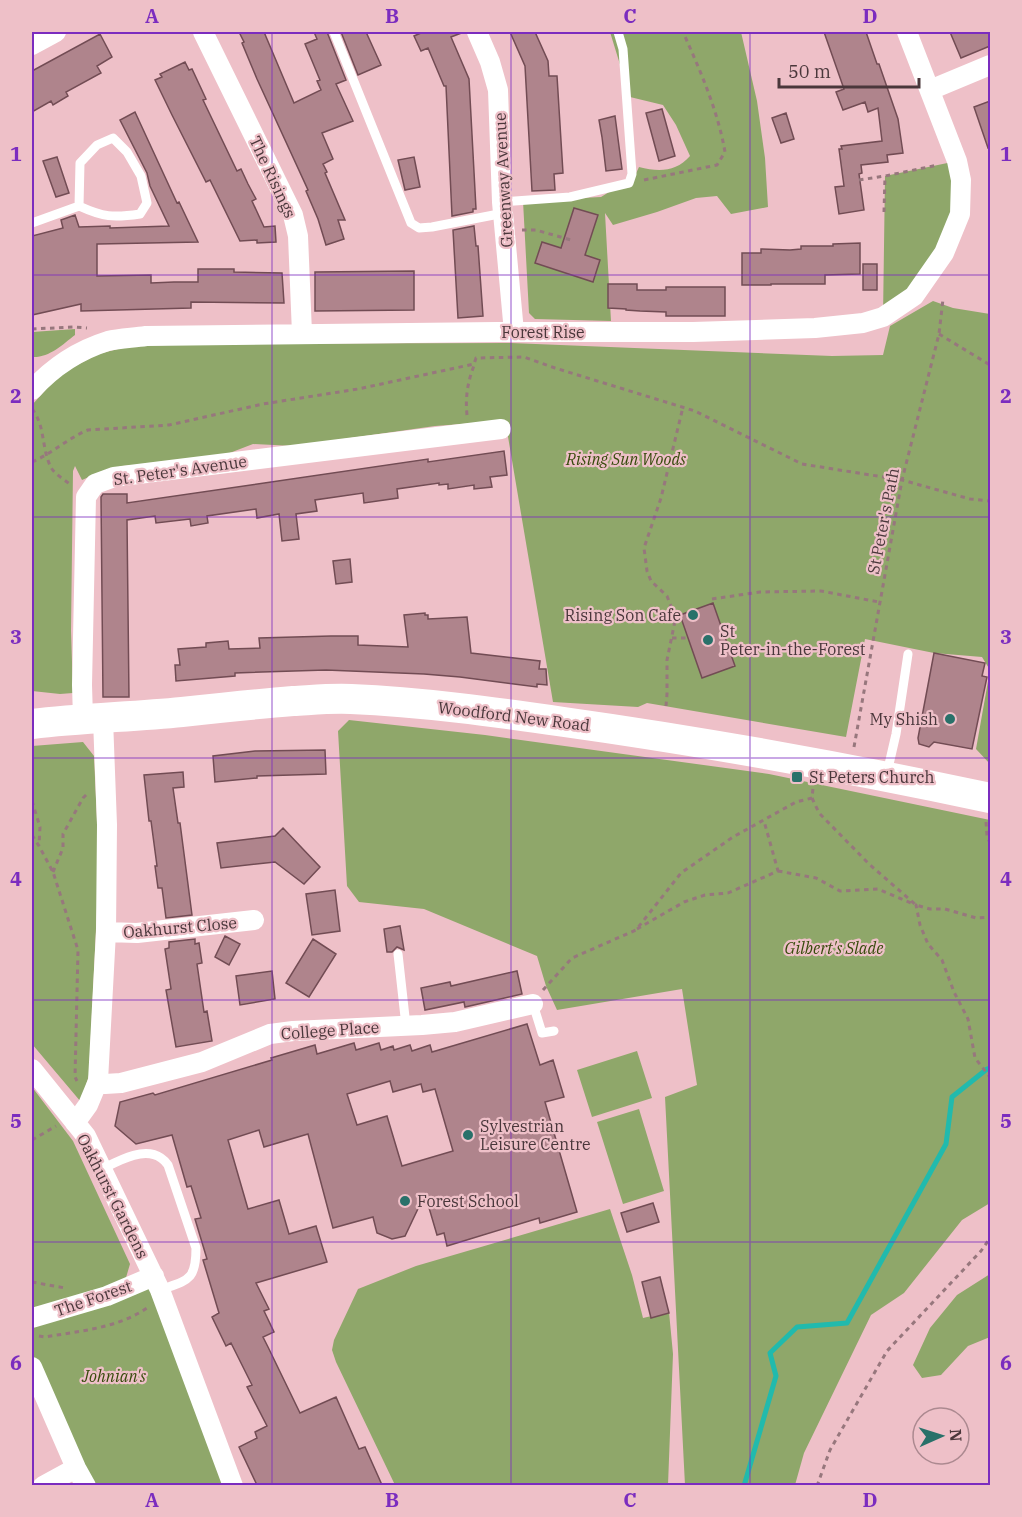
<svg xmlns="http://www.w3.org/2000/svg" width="1022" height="1517" font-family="'IBM Plex Serif',serif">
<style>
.green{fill:#8fa76a}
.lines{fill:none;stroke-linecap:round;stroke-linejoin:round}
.stream{stroke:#21baad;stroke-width:5}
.building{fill:#af848c;stroke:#724c54;stroke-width:1.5;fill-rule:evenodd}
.path{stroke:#97777d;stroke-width:3;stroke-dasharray:4.5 4.5;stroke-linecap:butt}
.lane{stroke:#fff;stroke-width:9}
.street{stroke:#fff;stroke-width:20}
.primary{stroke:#fff;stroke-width:30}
.grid{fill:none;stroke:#7b2cbf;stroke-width:1.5;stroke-opacity:0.55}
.poi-dot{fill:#29716a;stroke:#eec0c8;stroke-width:2}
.labels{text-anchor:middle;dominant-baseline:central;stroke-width:4.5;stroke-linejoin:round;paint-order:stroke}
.street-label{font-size:16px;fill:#4a373b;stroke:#eec0c8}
.park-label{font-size:16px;font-style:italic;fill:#364a0b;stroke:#eec0c8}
.poi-label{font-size:16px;fill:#4a373b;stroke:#eec0c8;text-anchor:start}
.neatline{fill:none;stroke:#7b2cbf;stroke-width:2}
.grid-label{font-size:20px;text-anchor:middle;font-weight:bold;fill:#7b2cbf}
</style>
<rect width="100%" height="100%" fill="#eec0c8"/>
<path class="green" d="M610,32H741L757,101L765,158L768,207L731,214L717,196L696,198L657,212L613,225L605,213L611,321L535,319L529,313L523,201L601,197L614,189L631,184L639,167C659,172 676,172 690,156L676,125L663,105L630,97Z
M957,161L961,180L944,253L883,317L885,176Z
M933,301L953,308L990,314V764L976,749L990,670L982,657L934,653L865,639L846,737L647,703L638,707L553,702L506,425L502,421L435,426L294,446L253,444L214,459L122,466L98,473L82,480L75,466L73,471L71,631L73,693L60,694L32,691V405L60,374L98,354L130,346L205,344L511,343L832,356L883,355L890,326Z
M75,329V335C62,345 49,358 32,357V332Z
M349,720L485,735L769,774L990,820V1203L962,1220L904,1293L871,1315L804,1453L795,1485H685L665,1097L697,1085L682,989L557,1010L546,986L537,956L424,909L359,902L347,886L338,731Z
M83,742L94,756L99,866L89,1075L81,1102L32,1044V746Z
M637,1051L652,1098L592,1117L577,1070Z
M32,1087L73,1141L130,1264L125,1281L32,1313Z
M639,1109L664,1191L623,1204L597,1122Z
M610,1209L632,1275L643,1318L669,1312L673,1354L668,1485H395L336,1362L332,1350L334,1340L358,1289L416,1266Z
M990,1274V1337L968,1346L941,1375L922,1378L913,1365L930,1328L957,1295Z
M154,1276L233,1485H86L32,1367V1318Z"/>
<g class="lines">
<path class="stream" d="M744,1486L776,1376L770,1353L797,1327L847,1323L946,1144L952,1097L987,1069L990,1068"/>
</g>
<path class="building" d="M239,32H264L294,103L321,90L317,81L320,80L305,44L317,39L314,32H327L346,80L336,84L353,121L322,133L333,159L323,164L327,172L325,173L345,220H338L344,239L326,245L318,219L306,191L308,190L257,79L242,43L244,42Z
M341,32H366L381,65L358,75Z
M510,32H535L548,61L549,76H557L563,173L554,174L555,190L532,191L525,66Z
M824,32H866L877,64H879L898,119L903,153L887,155L888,162L861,165L862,173L859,174L864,210L839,214L835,187L844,186L839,149H842L841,146L882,141L878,108L868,112L865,102L843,110L836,92L844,89Z
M950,32H990V46L961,58Z
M421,33V32H464L451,37L469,79L476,209H473V212L452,216L446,86H444L428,48L421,51L414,36Z
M100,34L112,57L97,66L101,73L66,92L68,96L53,105L51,101L32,112V71Z
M185,62L189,70L192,69L206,99L203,100L237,171L241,169L248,184L256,199L252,201L264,227L275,226L276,242L257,243V240L240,241L210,180L206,182L172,115L155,80L162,77L160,74Z
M990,101V147L988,148L974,107Z
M662,109L675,156L659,161L646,113Z
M135,112L177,203L179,202L198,242L98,244H97V276L151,275V283L174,282H198V269H234V272L282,273L284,303L191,302V308L81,311V304L32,315V236L63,228L61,220L75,215L79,227L110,226V228L169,226L150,186L147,173L120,120Z
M786,113L794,139L781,143L772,118Z
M615,116L622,169L606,171L602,137L599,120Z
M57,157L69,193L56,197L43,161Z
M414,157L420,187L405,190L398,160Z
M574,208L598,215L585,255L600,260L593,282L535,263L542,242L561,248Z
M474,226L476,246H478L483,316L458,318L453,230Z
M860,243V274L825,275V284H771V285H742V253H761V249L790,250L801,249V246H833V244Z
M863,264H877V290H863Z
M414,271V310L315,311V272Z
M608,284H637V290H666V287H725V316H666V312L640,311L626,310V309L608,308Z
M504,451L507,475L490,477L492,487L474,489V485L448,489V484L439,485V483L397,489L398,498L364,503L363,493L315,500L317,511L296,514L299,539L282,541L279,514L257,518L256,509L207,516L208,523L191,526L190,519L156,523L155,516L127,520L129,697H103L101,497L103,494H127V503L428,459V462Z
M350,559L352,582L336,584L333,561Z
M713,603L735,666L702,678L680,615Z
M425,613V615H428V619L467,617L471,653L540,661L539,669H546L547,685L537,684V687L460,677L424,674L326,670L235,673V676L176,681L175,665H180L178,649L206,647V643L228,641L229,649L260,648L259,638L331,636H358V645L408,647L404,615Z
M934,653L985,663L982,676L987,677L972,749L934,742L929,747L919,744L918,738Z
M325,750L326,774L257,776V778L215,782L213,756L255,751Z
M183,772L184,787L173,788L178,823H180L192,915L166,918L162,888H158L155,866H157L151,821H149L144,775Z
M283,828L320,867L304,884L275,862L221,868L217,843L275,836Z
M335,890L340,931L312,935L306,894Z
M400,926L404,950L397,947L392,952H387L384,929Z
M225,936L240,944L229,965L215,957Z
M195,939V944L199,943L202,963L197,964L204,1012L207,1011L212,1041L176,1047L166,990L171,989L165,949L169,948V942Z
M313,939L336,954L309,997L286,983Z
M272,971L275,999L240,1005L236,976Z
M517,971L522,994L465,1007L464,1002L425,1010L421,988L450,982L451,986Z
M527,1024L540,1065L553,1060L564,1097L545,1102L577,1212L540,1223L539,1218L447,1246L444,1233L437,1235L425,1194L405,1236L392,1239L377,1233L373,1217L333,1228L308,1134L264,1147L259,1130L228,1140L248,1209L279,1200L289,1234L316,1226L327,1262L256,1283L269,1309L264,1311L274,1332L263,1337L268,1347L300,1413L336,1397L359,1449L365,1447L382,1485H257L239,1447L257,1438L255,1432L267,1426L247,1387L252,1385L231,1343L226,1346L212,1317L219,1313L203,1260L207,1259L195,1219L201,1218L191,1186L187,1187L172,1135L136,1144L115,1126L120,1102L153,1093L155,1095L272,1060L271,1058L315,1045L317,1054L354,1043L356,1050L379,1043L381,1050L393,1046L394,1050L410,1045L412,1051L430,1045L432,1052ZM390,1081L393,1092L421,1084L423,1092L435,1089L453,1151L402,1166L387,1116L357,1125L347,1094Z
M653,1203L659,1222L627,1232L621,1213Z
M660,1277L669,1313L651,1318L642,1282Z"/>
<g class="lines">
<path class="path" d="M644,180L717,165L725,152C718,111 700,70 683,32
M859,180L885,176L938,165
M884,212L885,176
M522,230H536L571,240
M32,329L74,327L87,328
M939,334L990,365
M32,409C46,426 41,451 52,469C56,475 65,480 71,485
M467,415C465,397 468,380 475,363
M32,462C53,453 68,438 88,430L169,425L263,404L358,389L474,364L476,358L524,357L555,368L695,411L802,464L902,480L970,499L990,501
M712,599L760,592L821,591L879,602
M672,638H689
M666,706L667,694V660L675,621L674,614L667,596L651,581L647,571L644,548L661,498L683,407
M854,747L902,480L939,334L943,299
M812,798L819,813L869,864L916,905L930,909H945L976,918L990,917
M32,801L40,827L39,845
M986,822L987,836L990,843
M32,835L39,846L53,872L78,950L75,1077L77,1081
M778,871L816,878L840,891L878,889L916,905L920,925L928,944L942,960L954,992L968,1019L975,1058L990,1077
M53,872L63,848V834L83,798L88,793
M637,929L684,902L705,895L728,893L778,871L764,821
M543,990L572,958L636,930L681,873L733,837L796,802L812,798L813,788
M32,1140L56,1126
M32,1282L65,1288
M39,1336L45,1337C80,1331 118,1328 147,1308
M817,1486L830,1450L887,1351L981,1251L990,1238"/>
<path class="lane" d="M334,32L411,223L419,228L432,227L504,213
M502,202L570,197L629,183L632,174L623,49L618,32
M32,223L79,206C103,217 113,218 140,214L147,203L141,176L127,152L113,138L97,145L80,163L79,206
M887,773L896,734L908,654
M398,954L406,1026
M533,1004L542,1033L554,1031
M102,1169C118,1161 144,1146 161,1158C164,1160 166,1162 168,1165L196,1248C196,1281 188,1280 160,1290"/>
<path class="street" d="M203,32L293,215L298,236L302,333
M477,32L490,62L498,90L502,202L514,332
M32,45L56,32
M930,90L990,65
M32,390C52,368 79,350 108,341C120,338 133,338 146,336L497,332H693L815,328L863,323L883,317L914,296L944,253L960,214L961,180L957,161L907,32
M83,718L82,685L86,497L95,484L114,477L501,429
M106,932L137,933L254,920
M32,1069L86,1136L160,1290L233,1486
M98,1081L105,1084L121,1083L202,1062L270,1034L293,1031L422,1025L455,1022L533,1004
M75,1123L88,1105L98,1081L106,932L107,825L103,719
M32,1318L107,1296L154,1276
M32,1367L76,1468L86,1486
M43,1486L76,1468"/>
<path class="primary" d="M32,724C82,718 132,717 182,712C219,708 256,704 293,701C312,700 332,698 351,699C423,702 494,712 564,722C707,742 849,768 990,798"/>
</g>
<path class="grid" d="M272,32V1486M511,32V1486M750,32V1486M32,275H990M32,517H990M32,758H990M32,1000H990M32,1242H990"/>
<g class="poi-dot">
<circle cx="693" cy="615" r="6"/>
<circle cx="708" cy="640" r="6"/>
<circle cx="950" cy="719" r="6"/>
<rect x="791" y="771" width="12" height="12" rx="3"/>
<circle cx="468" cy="1135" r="6"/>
<circle cx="405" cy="1201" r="6"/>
</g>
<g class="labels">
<g class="street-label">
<text transform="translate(273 177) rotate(65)">The Risings</text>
<text transform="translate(503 180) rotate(-93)">Greenway Avenue</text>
<text x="543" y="332">Forest Rise</text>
<text transform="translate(180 470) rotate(-8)">St. Peter's Avenue</text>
<text transform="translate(883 521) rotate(-79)">St Peter's Path</text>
<text transform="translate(514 716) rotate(7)">Woodford New Road</text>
<text transform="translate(180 927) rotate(-5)">Oakhurst Close</text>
<text transform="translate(330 1030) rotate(-4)">College Place</text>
<text transform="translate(113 1196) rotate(63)">Oakhurst Gardens</text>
<text transform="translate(93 1298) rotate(-19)">The Forest</text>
</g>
<g class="park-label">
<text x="626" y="459">Rising Sun Woods</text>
<text x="834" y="948">Gilbert's Slade</text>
<text x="114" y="1376">Johnian's</text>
</g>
<g class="poi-label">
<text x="681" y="615" text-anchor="end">Rising Son Cafe</text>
<text x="720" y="631">St<tspan x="720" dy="18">Peter-in-the-Forest</tspan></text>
<text x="938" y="719" text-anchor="end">My Shish</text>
<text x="809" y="777">St Peters Church</text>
<text x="480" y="1126">Sylvestrian<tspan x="480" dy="18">Leisure Centre</tspan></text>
<text x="417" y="1201">Forest School</text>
</g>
</g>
<rect width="1022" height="1517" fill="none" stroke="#eec0c8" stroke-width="66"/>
<g transform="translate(941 1436) rotate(87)"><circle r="28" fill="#eec0c8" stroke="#ac8990" stroke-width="1.5"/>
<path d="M0-4.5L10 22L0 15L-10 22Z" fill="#29716a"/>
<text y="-9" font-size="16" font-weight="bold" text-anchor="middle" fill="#4a373b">N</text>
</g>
<path d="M779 78v9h140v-9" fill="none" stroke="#4a373b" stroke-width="3"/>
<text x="788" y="78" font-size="18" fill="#4a373b" stroke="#eec0c8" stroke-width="4.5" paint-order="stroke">50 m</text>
<rect x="33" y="33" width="956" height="1451" class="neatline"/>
<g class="grid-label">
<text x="152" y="23">A</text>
<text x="392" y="23">B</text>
<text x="630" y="23">C</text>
<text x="870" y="23">D</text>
<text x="16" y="161">1</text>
<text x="1006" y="161">1</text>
<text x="16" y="403">2</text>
<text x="1006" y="403">2</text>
<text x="16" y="644">3</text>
<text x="1006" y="644">3</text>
<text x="16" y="886">4</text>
<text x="1006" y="886">4</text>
<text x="16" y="1128">5</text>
<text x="1006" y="1128">5</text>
<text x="16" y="1370">6</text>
<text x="1006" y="1370">6</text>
<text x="152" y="1507">A</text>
<text x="392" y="1507">B</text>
<text x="630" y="1507">C</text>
<text x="870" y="1507">D</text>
</g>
</svg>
